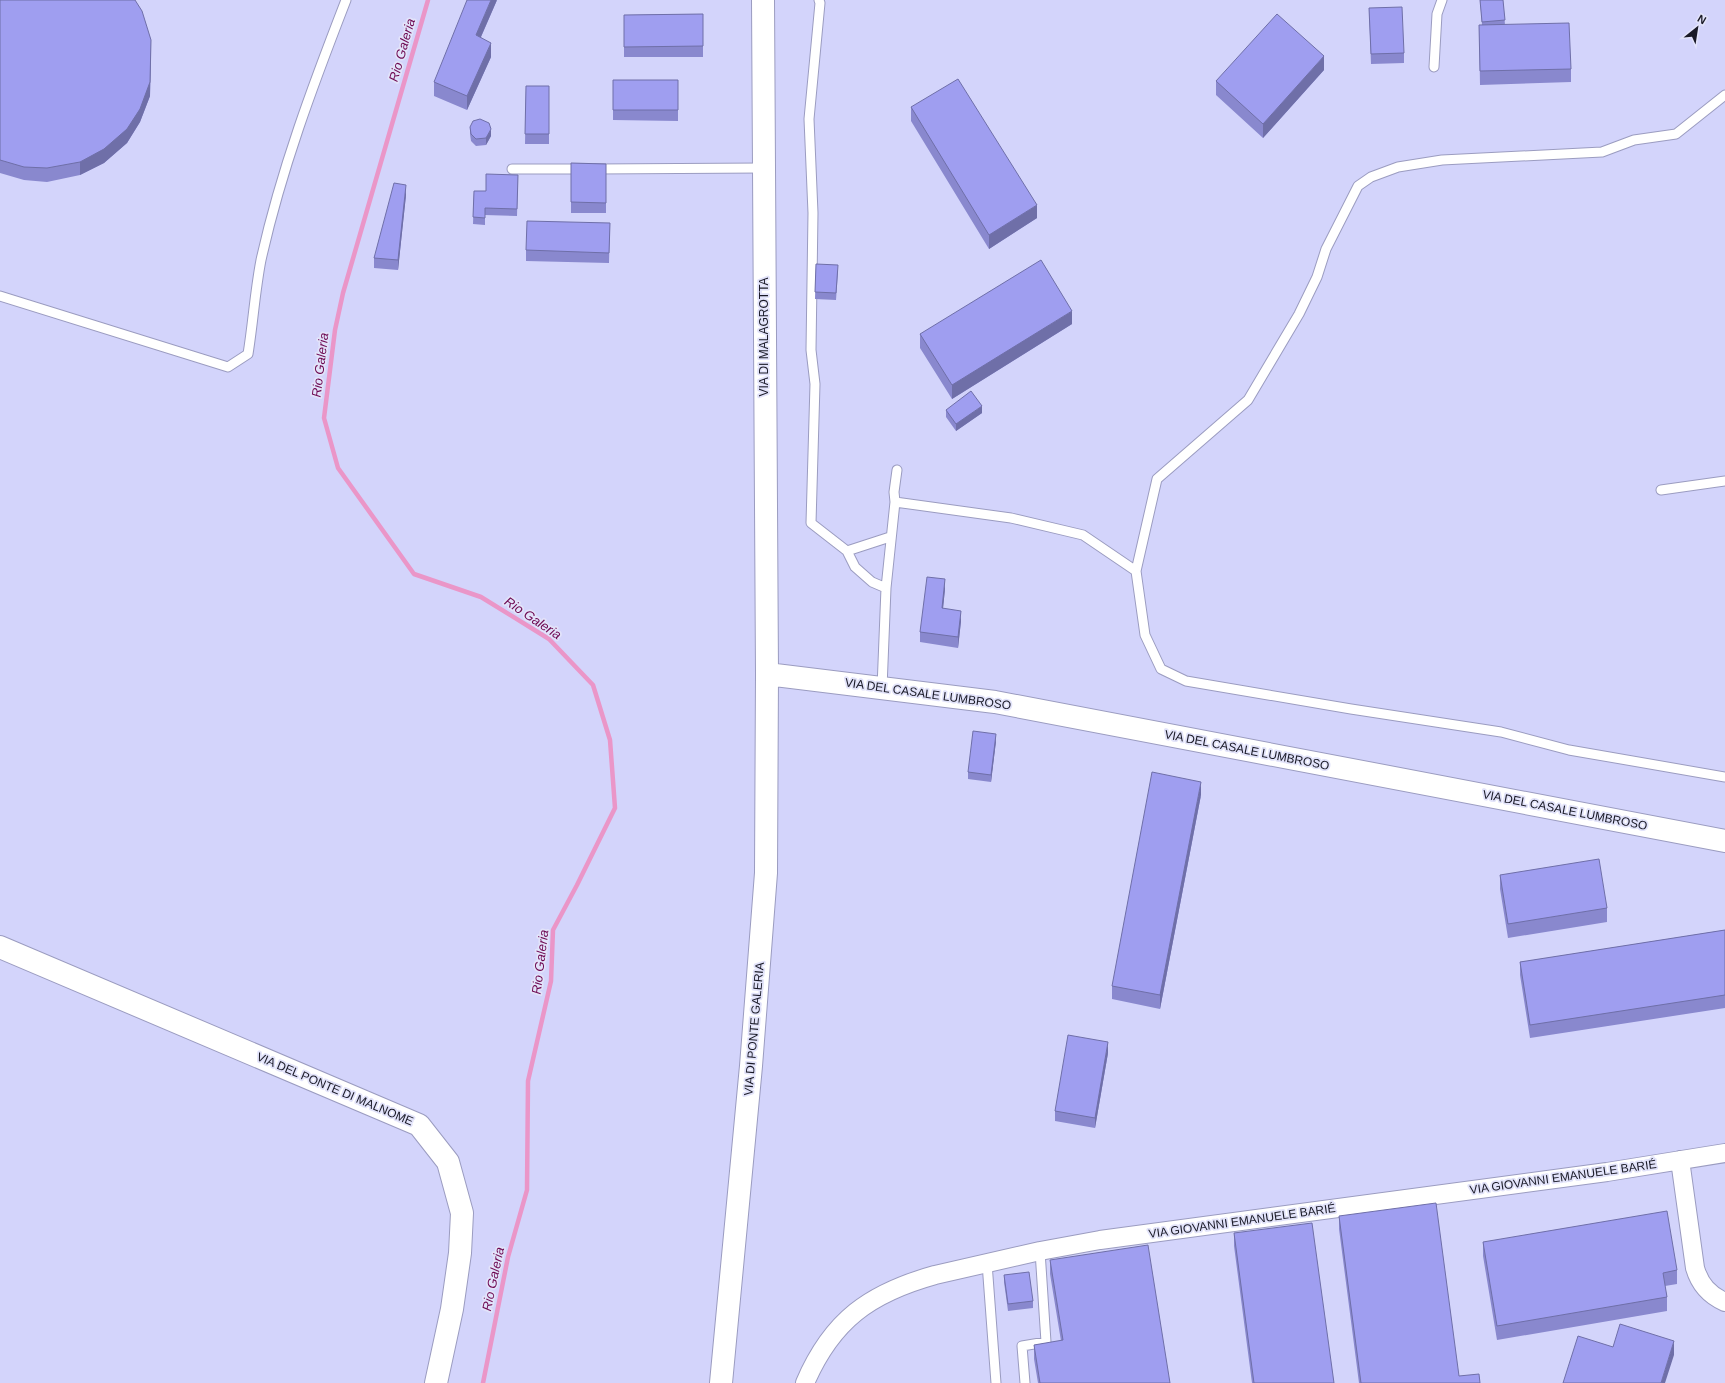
<svg xmlns="http://www.w3.org/2000/svg" width="1725" height="1383" font-family="Arial,sans-serif">
<style>
.lines{fill:none;stroke-linecap:round;stroke-linejoin:round}
.stream{stroke:#ea96c8;stroke-width:4.5}
.lane-casing{stroke:#9b9cc0;stroke-width:11}
.street-casing{stroke:#9b9cc0;stroke-width:20}
.secondary-casing{stroke:#9b9cc0;stroke-width:24}
.lane{stroke:#fff;stroke-width:9}
.street{stroke:#fff;stroke-width:18}
.secondary{stroke:#fff;stroke-width:22}
.wall{fill:#8988ce}
.shaded-wall{fill:#6f6fa8}
.building{fill:#9f9ef0;stroke:#6f6fa8}
.labels{text-anchor:middle;dominant-baseline:central;stroke-width:3.5;stroke-linejoin:round;paint-order:stroke}
.street-label{font-size:12px;fill:#191926;stroke:#e2e3fa}
.water-label{font-size:13px;font-style:italic;fill:#6d0750;stroke:#e2e3fa}
</style>
<rect width="100%" height="100%" fill="#d3d4fb"/>
<g class="lines">
<path class="stream" d="M428,0L343,293L335,330L324,418L338,468L414,574L481,597L549,639L593,685L610,740L615,808L577,885L553,930L551,981L528,1081L527,1190L508,1257L483,1383"/>
<g class="lane-casing">
<path id="lane" d="M819,0L820,3L809,119L813,213L811,350L815,384L811,523L847,551L855,567L872,582L886,588
M1434,67L1437,14L1442,0
M1725,95L1676,134L1634,140L1602,152L1442,160L1398,167L1371,177L1358,186L1326,249L1317,277L1299,314L1248,400L1157,479L1136,571L1145,635L1161,669L1186,681L1351,709L1501,732L1569,750L1725,777
M512,169H582
M595,169L763,168
M0,296L228,367L248,354C253,323 255,291 261,260C281,170 313,85 346,0
M1661,490L1725,481
M895,502L1011,518L1083,535L1136,571
M847,551L890,537
M882,688L886,588L895,502L894,492L897,470
M987,1263L996,1383
M1025,1383L1022,1346L1046,1342L1040,1251"/>
</g>
<g class="street-casing">
<path id="street" d="M1680,1160L1695,1268C1700,1285 1709,1295 1725,1302
M805,1383C832,1320 870,1293 935,1275L1040,1251L1100,1240L1607,1172L1725,1153"/>
</g>
<g class="secondary-casing">
<path id="secondary" d="M767,674L995,702L1725,841
M0,947L419,1125L448,1162L462,1213L460,1253L452,1309L436,1383
M721,1383L751,1066L766,873L767,674L763,0"/>
</g>
<use href="#lane" class="lane"/>
<use href="#street" class="street"/>
<use href="#secondary" class="secondary"/>
</g>
<path class="wall" d="M0,0L151,53L150,96L140,122L127,143L104,163L80,175L47,182L24,180L0,173Z
M497,0L481,37L491,57L467,110L434,96V82Z
M1480,0H1503L1505,25L1571,69V82L1480,85L1479,25H1482Z
M1369,8L1404,53V63L1371,64Z
M703,14V57H624V15Z
M1324,70L1263,138L1216,95V81Z
M613,80H678V121L613,120Z
M526,86H549V144H525Z
M911,107L1037,218L989,249L911,121Z
M470,127L491,136L486,145L476,146L471,141L470,134Z
M571,163L606,164V213H571Z
M518,175L517,216L485,215V225L473,224L474,191H486Z
M406,195L398,270L374,268V258Z
M610,223L609,263L526,261V250Z
M816,264L838,271L836,300L815,299Z
M1072,324L952,399L920,348V334Z
M946,410L982,413L956,431L946,417Z
M945,589L943,608L961,621L958,648L920,642V632Z
M996,741L991,782L968,779V772Z
M1201,795L1160,1009L1112,999V986Z
M1500,875L1607,908V922L1508,938L1500,889Z
M1725,930V1008L1530,1038L1520,975V962Z
M1108,1053L1095,1128L1055,1121V1111Z
M1339,1216L1459,1376L1480,1383H1359L1339,1229Z
M1234,1233L1334,1383H1252L1234,1246Z
M1483,1242L1677,1270V1284L1665,1286L1667,1297V1311L1497,1340L1483,1256Z
M1050,1260L1170,1383H1038L1034,1359V1345L1061,1341L1050,1274Z
M1004,1275L1033,1301V1308L1008,1311L1004,1282Z"/>
<path class="shaded-wall" d="M491,0H497L476,48V35Z
M151,40L150,96L140,122L127,143L104,163L80,175V162Z
M491,43V57L467,110V96Z
M1324,56V70L1263,138V124Z
M491,129V136L486,145V138Z
M406,185V195L398,270V260Z
M1037,205V218L989,249V235Z
M1072,311V324L952,399V385Z
M982,406V413L956,431V424Z
M945,579V589L942,618V608Z
M961,611V621L958,648V637Z
M996,734V741L991,782V775Z
M1201,782V795L1160,1009V995Z
M1108,1042V1053L1095,1128V1118Z
M1674,1341V1355L1665,1383H1661Z"/>
<path class="building" d="M0,0H135L142,11L151,40L150,82L140,109L127,129L104,149L80,162L47,168L24,167L0,160Z
M467,0H491L476,35L491,43L467,96L434,82Z
M1480,0H1503L1505,20L1482,22Z
M1402,7L1404,53L1371,54L1369,8Z
M703,14V46L624,47V15Z
M1277,14L1324,56L1263,124L1216,81Z
M1569,23L1571,69L1480,71L1479,25Z
M958,79L1037,205L989,235L911,107Z
M613,80H678V110H613Z
M526,86H549V134H525Z
M480,119L489,123L491,129L486,138L476,139L471,134L470,127L473,121Z
M571,163L606,164V203L571,202Z
M486,174L518,175L517,209L485,208V218L473,217L474,191H486Z
M394,183L406,185L398,260L374,258Z
M527,221L610,223L609,253L526,250Z
M1041,260L1072,311L952,385L920,334Z
M816,264L838,265L836,293L815,292Z
M971,391L982,406L956,424L946,410Z
M927,577L945,579L942,608L961,611L958,637L920,632Z
M973,731L996,734L991,775L968,772Z
M1152,772L1201,782L1160,995L1112,986Z
M1599,859L1607,908L1508,924L1500,875Z
M1725,930V995L1530,1025L1520,962Z
M1068,1035L1108,1042L1095,1118L1055,1111Z
M1436,1203L1459,1376L1479,1374L1480,1383H1361L1339,1216Z
M1667,1211L1677,1270L1663,1273L1667,1297L1497,1326L1483,1242Z
M1312,1223L1334,1383H1254L1234,1233Z
M1148,1245L1170,1383H1040L1034,1345L1063,1340L1050,1260Z
M1029,1272L1033,1301L1008,1304L1004,1275Z
M1620,1324L1674,1341L1661,1383H1563L1578,1336L1613,1347Z"/>
<g class="labels">
<g class="street-label">
<text transform="translate(764 337) rotate(-90)">VIA DI MALAGROTTA</text>
<text transform="translate(928 694) rotate(8)">VIA DEL CASALE LUMBROSO</text>
<text transform="translate(1247 750) rotate(11)">VIA DEL CASALE LUMBROSO</text>
<text transform="translate(1565 810) rotate(11)">VIA DEL CASALE LUMBROSO</text>
<text transform="translate(754 1029) rotate(-85)">VIA DI PONTE GALERIA</text>
<text transform="translate(335 1089) rotate(23)">VIA DEL PONTE DI MALNOME</text>
<text transform="translate(1563 1177) rotate(-8)">VIA GIOVANNI EMANUELE BARIÉ</text>
<text transform="translate(1242 1221) rotate(-8)">VIA GIOVANNI EMANUELE BARIÉ</text>
</g>
<g class="water-label">
<text transform="translate(402 50) rotate(-74)">Rio Galeria</text>
<text transform="translate(320 365) rotate(-83)">Rio Galeria</text>
<text transform="translate(533 618) rotate(34)">Rio Galeria</text>
<text transform="translate(540 962) rotate(-83)">Rio Galeria</text>
<text transform="translate(493 1279) rotate(-78)">Rio Galeria</text>
</g>
</g>
<g transform="translate(1697 28) rotate(30)" stroke="#e2e3fa" stroke-width="3" paint-order="stroke">
<path d="M0-3L7 15L0 10L-7 15Z" fill="#191926"/>
<text y="-6" font-size="11" font-weight="bold" text-anchor="middle" fill="#191926">N</text>
</g>
</svg>
